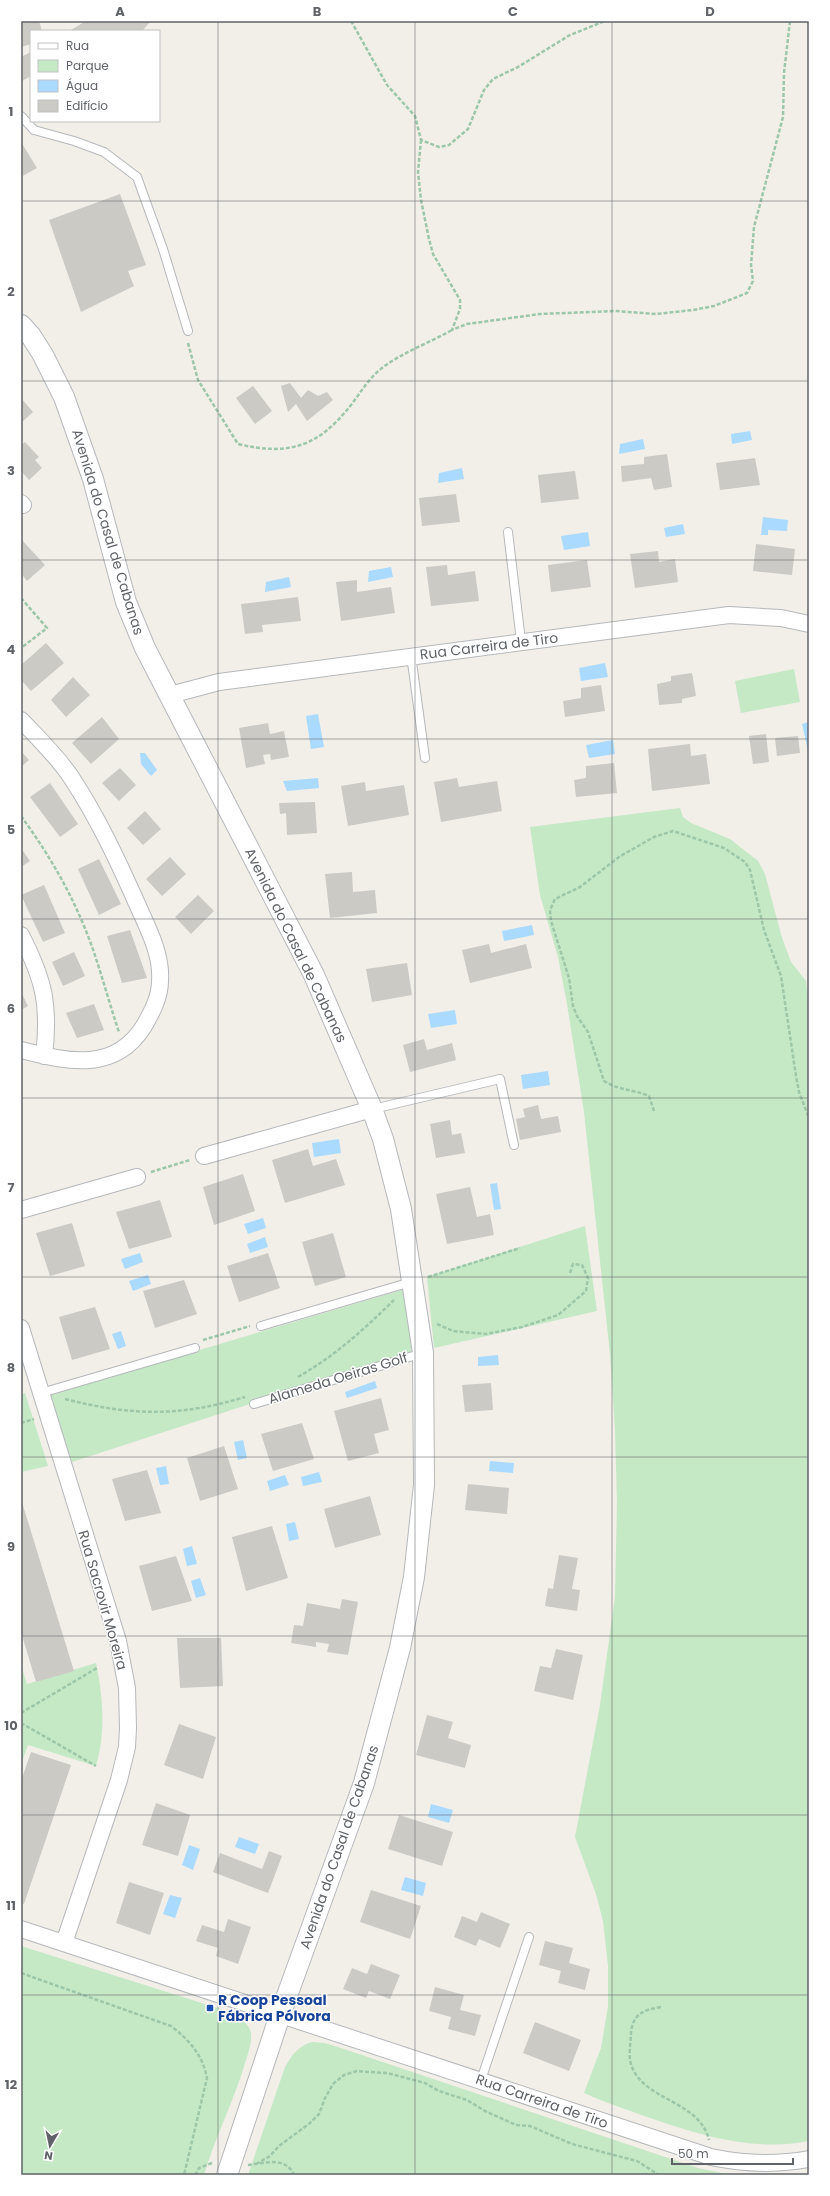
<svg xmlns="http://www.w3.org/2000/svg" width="830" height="2196" font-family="Poppins,sans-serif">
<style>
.green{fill:#c5e8c5}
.water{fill:#aadaff}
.building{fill:#cccac5}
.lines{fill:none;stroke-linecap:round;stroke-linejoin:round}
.service-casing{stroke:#b5b8bc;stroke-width:10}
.minor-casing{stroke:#b5b8bc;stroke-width:18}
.tertiary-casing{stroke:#b5b8bc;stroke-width:22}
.path{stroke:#9cc7a9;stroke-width:2.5;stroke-dasharray:4 2;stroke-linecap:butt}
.service{stroke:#fff;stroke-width:8}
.minor{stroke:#fff;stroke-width:16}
.tertiary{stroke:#fff;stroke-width:20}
.grid{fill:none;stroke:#5f6368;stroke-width:1;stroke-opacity:0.55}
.transit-dot{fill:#1a4fb4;stroke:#fff;stroke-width:1.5}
.labels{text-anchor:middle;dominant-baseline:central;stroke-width:3;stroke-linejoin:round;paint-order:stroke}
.street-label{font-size:14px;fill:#5f6368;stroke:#fff}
.transit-label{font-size:14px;font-weight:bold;fill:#164399;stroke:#fff;text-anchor:start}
.neatline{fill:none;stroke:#5f6368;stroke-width:1.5}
.grid-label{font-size:13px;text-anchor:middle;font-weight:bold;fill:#5f6368}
</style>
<rect width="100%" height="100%" fill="#f1efe8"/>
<path class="green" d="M794,669L800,702L741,713L735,681Z
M680,808L683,817L691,823L730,839L758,861L765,874L782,938L791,962L806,981L809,1012V2141C756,2151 709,2138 659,2121C634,2112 608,2104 584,2093L601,2048L608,2006V1966L603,1921L596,1894L575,1837L600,1705L615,1597L617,1503L615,1430L610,1354L584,1112L567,1004L558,957L540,895L530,827Z
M585,1226L597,1311L434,1348L427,1277Z
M405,1289L416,1350L72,1462L48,1395Z
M25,1393L48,1466L21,1472V1394Z
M96,1663C103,1696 106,1732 96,1766L28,1745L21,1765V1665L27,1684Z
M21,1946L227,2011C237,2016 249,2022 251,2033C252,2043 248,2054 245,2063C234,2101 215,2137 204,2175H21Z
M312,2042L325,2043L344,2049L698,2168L731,2175H248L285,2067C292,2055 298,2046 312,2042Z"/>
<path class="water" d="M750,431L752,440L732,444L731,434Z
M643,439L645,449L619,454L620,444Z
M462,468L464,479L438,483L439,473Z
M763,517L788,520L787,531L768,530V535H761Z
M683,524L685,534L666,537L664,528Z
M588,532L590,546L564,550L561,536Z
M391,567L393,577L368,582L369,571Z
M289,577L291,587L265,592L266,582Z
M605,663L608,677L581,681L579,668Z
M318,714L324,747L311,749L306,716Z
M809,722V755L802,724Z
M613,740L615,754L589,758L586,745Z
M140,753H145L157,770L151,776L141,764Z
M318,778L319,788L287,791L283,781Z
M532,925L534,935L504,941L502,931Z
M455,1010L457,1024L431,1028L428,1014Z
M548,1071L550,1085L523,1089L521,1075Z
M339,1139L341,1153L314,1157L312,1143Z
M497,1183L501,1209L494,1210L490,1184Z
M263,1218L266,1228L248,1234L244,1224Z
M265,1237L268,1247L250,1253L247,1244Z
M140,1253L143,1262L125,1269L121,1259Z
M148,1275L151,1284L133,1291L129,1281Z
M121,1331L126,1346L118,1349L112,1334Z
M498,1355L499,1365L478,1366V1357Z
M375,1381L377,1388L347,1398L345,1392Z
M243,1440L247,1458L238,1460L234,1442Z
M490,1461L514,1463L513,1473L489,1471Z
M166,1466L169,1484L160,1485L156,1468Z
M319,1472L322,1482L303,1486L301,1477Z
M285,1475L289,1485L270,1491L267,1481Z
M295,1522L299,1539L289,1541L286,1524Z
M192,1546L197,1564L187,1566L183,1549Z
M200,1578L206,1595L196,1598L191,1581Z
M431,1804L453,1810L449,1823L428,1817Z
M239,1837L259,1844L255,1854L235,1847Z
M189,1845L200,1849L193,1870L182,1865Z
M405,1877L426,1883L423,1896L401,1890Z
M170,1895L182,1898L175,1918L163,1914Z"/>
<path class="building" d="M21,21H39L42,31H31V44L21,47Z
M86,21H151L142,31H69Z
M31,52V76L22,81L21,57Z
M21,142L37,168L21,177Z
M120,194L146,265L128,271L134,286L81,312L49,220Z
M290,383L301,398L308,390L318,396L327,392L333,400L307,421L296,404L288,412L281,386Z
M253,386L272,411L255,424L236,398Z
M21,398L33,412L21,423Z
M25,442L39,457L35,460L42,468L29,480L21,471V445Z
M667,454L672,487L654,490L651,478L622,482L621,466L644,464V457Z
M755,458L760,485L720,490L716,463Z
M575,471L579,499L541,503L538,475Z
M456,494L460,522L422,526L419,498Z
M21,539L45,565L27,581L21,573Z
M756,544L795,549L792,575L753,571Z
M658,551L659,562L675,559L678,582L635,588L630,554Z
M587,560L591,587L551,592L548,565Z
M447,565L448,575L475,571L479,601L431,606L426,567Z
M357,580V592L391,587L395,613L341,621L336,582Z
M298,597L301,621L262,625L263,632L245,634L241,604Z
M46,643L64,663L31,691L21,680V665Z
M692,673L696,696L682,699V703L659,705L657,684L671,681V676Z
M73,677L90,695L66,717L51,700Z
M601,685L605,711L565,717L563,701L581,698V688Z
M102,717L119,739L91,764L72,743Z
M268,723L270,734L284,731L289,757L271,760L270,754L263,755L265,764L246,768L239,728Z
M766,734L769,762L753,764L749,736Z
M798,736L800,753L777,756L775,738Z
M690,744L691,756L706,754L710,784L652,791L648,749Z
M21,751L29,760L21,767Z
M614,763L617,793L576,797L574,780L586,778V766Z
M120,768L136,785L119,801L102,783Z
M457,778L459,787L497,781L502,811L441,822L434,782Z
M365,782L366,791L404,785L409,815L348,826L341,786Z
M50,783L78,824L60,837L30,797Z
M315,802L317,833L287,835L286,813L280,814L279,803Z
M145,811L161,829L143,845L127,828Z
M21,848L30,861L21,867Z
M170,857L186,874L162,896L146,879Z
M99,859L121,904L99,915L78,869Z
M352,872L353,892L375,890L377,913L330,918L325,874Z
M44,885L65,933L43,942L21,895Z
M198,895L214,911L191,934L175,917Z
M130,930L147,978L122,983L107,936Z
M489,944L491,953L526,944L532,968L470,983L462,950Z
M74,952L85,976L63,986L52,962Z
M407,963L412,995L372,1002L366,969Z
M21,992L28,1006L21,1010Z
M94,1004L104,1030L77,1038L66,1013Z
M424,1039L427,1050L452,1043L456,1060L410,1072L403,1045Z
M538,1105L541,1119L558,1116L561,1132L520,1140L516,1119L525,1117L523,1109Z
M450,1120L452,1135L461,1133L465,1153L436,1158L430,1124Z
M308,1149L313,1166L336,1159L345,1185L285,1203L272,1160Z
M243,1174L255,1211L214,1225L203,1187Z
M470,1187L477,1217L490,1214L494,1235L447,1244L436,1194Z
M160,1200L172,1237L129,1249L116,1212Z
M72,1223L85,1266L50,1276L36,1233Z
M333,1233L346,1277L315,1286L302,1242Z
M268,1253L280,1288L239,1302L227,1266Z
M184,1280L197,1314L155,1328L143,1291Z
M95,1307L110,1349L72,1360L59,1317Z
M491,1383L493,1410L465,1412L462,1385Z
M381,1398L389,1430L374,1434L379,1453L348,1461L334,1411Z
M302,1423L314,1459L273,1471L261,1434Z
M224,1446L238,1489L200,1501L187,1458Z
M147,1470L161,1513L125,1521L112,1479Z
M468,1484L509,1488L507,1514L465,1510Z
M370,1496L381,1535L335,1548L324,1509Z
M21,1499L74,1671L36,1682L21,1632Z
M272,1526L288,1578L246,1591L232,1537Z
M559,1555L578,1558L572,1589L580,1590L577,1611L545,1606L548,1588L553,1589Z
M176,1556L192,1601L152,1611L139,1566Z
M342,1599L358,1602L348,1655L327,1652L329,1644L316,1642V1647L291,1643L294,1625L303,1626L307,1603L340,1609Z
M177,1638H221L223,1686L180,1688Z
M556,1649L583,1655L573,1700L534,1691L540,1666L551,1668Z
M427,1715L453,1722L448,1738L471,1745L465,1768L416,1755Z
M179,1724L216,1737L203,1779L164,1765Z
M31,1752L71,1765L24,1904L21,1903V1781Z
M156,1803L190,1815L178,1856L142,1845Z
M399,1815L453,1832L442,1866L388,1849Z
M269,1851L282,1856L268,1893L213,1872L220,1853L262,1869Z
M129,1882L164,1893L150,1935L116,1923Z
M371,1890L421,1906L410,1939L360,1922Z
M481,1912L510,1924L500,1948L479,1939L476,1946L454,1937L462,1916L477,1922Z
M228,1919L251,1927L238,1964L216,1956L218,1948L196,1941L202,1925L224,1932Z
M545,1941L573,1948L569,1963L590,1969L585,1990L558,1983L561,1971L539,1965Z
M371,1964L400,1975L390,1999L369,1991L366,1998L343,1989L352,1968L367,1974Z
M435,1987L464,1995L460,2010L481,2015L475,2036L448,2029L451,2017L429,2011Z
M535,2022L581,2040L569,2071L523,2053Z"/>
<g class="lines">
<g class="service-casing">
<path id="service" d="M21,116L34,130L74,141L104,152L137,177L163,249L188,331
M508,532L521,641
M411,655L425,758
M373,1109L500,1079L514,1145
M261,1326L411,1282
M41,1393L195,1348
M254,1404L423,1353
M481,2080L529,1937"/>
</g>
<g class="minor-casing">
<path id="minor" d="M21,503L23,505
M170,695L219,682L729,615L781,618L809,624
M21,720C38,738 57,756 71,777C98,818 118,861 138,906C148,929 162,954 160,981C160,997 152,1012 144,1026C114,1074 66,1061 21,1050
M21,935C44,980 50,1005 44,1056
M204,1156L372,1109
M21,1210L137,1177
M21,1328L118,1641L127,1688L128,1728L127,1747L119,1780L64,1943
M21,1929L711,2157C744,2164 776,2165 809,2159"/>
</g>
<g class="tertiary-casing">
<path id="tertiary" d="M21,325L31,336L43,355L64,397L93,479L126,602L145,648L314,975L372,1109L383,1139L401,1209L423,1353L424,1485L414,1577L400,1648L364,1783L280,2015L227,2175"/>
</g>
<path class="path" d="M351,21L387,85L415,116L421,140L439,147L449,145L468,129L484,90L493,79L518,67L570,35L605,21
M421,140L418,172L421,200L429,239L433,254L460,300V309L452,330L467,324L540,314L615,311L656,314L693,310L714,306L747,293L753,281L751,265L754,227L783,117L784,73L790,21
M188,343L198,380L238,444C289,456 318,447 351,405C361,392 369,378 382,368C403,352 429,343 452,330
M21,598L47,628L21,648
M21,816C48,853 71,892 88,936C100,967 108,1000 119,1032
M654,1111L649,1096C633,1089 620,1091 604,1081L588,1032L577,1016L573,1006L569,978L551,921L550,910L555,899L580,887L619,857L654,837L673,831L724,848L745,862L750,870L764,930L781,976L796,1076L799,1092L809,1118
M151,1172L190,1160
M428,1277L520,1248
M437,1324L453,1331L486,1334L522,1327L558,1315L586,1291L588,1278L582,1265L573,1264L570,1273
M203,1340L250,1326
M298,1377C336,1355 362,1331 394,1300
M65,1399C132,1416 179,1417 245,1397
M21,1423L34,1419
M21,1713L97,1668
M21,1723L96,1766
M21,1973L171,2026C190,2041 202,2054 207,2078L184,2175
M661,2007C644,2010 633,2013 631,2033C631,2042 628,2055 631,2064C642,2101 700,2100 709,2140
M256,2164L270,2156L279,2146L310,2123L319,2114L325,2098L333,2084L344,2075L357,2071L369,2072L387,2073L425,2083L439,2091L467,2100L485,2111L516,2125L530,2126L572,2144L637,2161L659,2175
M248,2165C264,2163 286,2156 294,2175
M195,2175L199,2168L212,2163"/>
<use href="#service" class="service"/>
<use href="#minor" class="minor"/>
<use href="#tertiary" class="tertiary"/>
</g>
<path class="grid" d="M218,21V2175M415,21V2175M612,21V2175M21,201H809M21,381H809M21,560H809M21,739H809M21,919H809M21,1098H809M21,1277H809M21,1457H809M21,1636H809M21,1815H809M21,1995H809"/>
<rect class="transit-dot" x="206" y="2004" width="8" height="8" rx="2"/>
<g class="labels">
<g class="street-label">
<text transform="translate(108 532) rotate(73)">Avenida do Casal de Cabanas</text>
<text transform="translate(489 646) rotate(-7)">Rua Carreira de Tiro</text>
<text transform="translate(296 945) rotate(64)">Avenida do Casal de Cabanas</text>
<text transform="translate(338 1378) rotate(-17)">Alameda Oeiras Golf</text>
<text transform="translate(103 1600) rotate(74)">Rua Sacrovir Moreira</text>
<text transform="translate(339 1847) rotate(-71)">Avenida do Casal de Cabanas</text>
<text transform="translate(542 2101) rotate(19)">Rua Carreira de Tiro</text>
</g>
<g class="transit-label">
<text x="218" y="2000">R Coop Pessoal<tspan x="218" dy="16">Fábrica Pólvora</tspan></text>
</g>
</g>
<rect width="830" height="2196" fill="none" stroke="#ffffff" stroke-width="44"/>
<rect x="30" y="30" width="130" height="92" fill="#ffffff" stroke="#bfc1c3"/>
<rect x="38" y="43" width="20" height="6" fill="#ffffff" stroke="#bfc1c3"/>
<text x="66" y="50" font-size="12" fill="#5f6368">Rua</text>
<rect x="38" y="60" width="20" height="12" fill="#c5e8c5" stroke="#bfc1c3"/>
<text x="66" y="70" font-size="12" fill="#5f6368">Parque</text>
<rect x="38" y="80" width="20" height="12" fill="#aadaff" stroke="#bfc1c3"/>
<text x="66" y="90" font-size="12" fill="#5f6368">Água</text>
<rect x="38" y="100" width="20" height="12" fill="#cccac5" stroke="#bfc1c3"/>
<text x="66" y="110" font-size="12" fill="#5f6368">Edifício</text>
<g transform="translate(50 2146) rotate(189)" stroke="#ffffff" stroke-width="3" paint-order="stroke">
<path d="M0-3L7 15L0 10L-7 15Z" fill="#5f6368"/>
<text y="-6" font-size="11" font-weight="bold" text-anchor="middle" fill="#5f6368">N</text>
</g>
<path d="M672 2158v6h121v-6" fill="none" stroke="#5f6368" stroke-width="2"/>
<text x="678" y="2158" font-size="12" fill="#5f6368" stroke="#ffffff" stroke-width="3" paint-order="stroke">50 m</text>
<rect x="22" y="22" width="786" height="2152" class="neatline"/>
<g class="grid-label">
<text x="120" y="16">A</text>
<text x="317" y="16">B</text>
<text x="513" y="16">C</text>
<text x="710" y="16">D</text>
<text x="11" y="116">1</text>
<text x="11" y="296">2</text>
<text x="11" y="475">3</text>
<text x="11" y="654">4</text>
<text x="11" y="834">5</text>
<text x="11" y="1013">6</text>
<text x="11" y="1192">7</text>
<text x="11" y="1372">8</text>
<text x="11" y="1551">9</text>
<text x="11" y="1730">10</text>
<text x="11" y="1910">11</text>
<text x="11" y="2089">12</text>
</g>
</svg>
